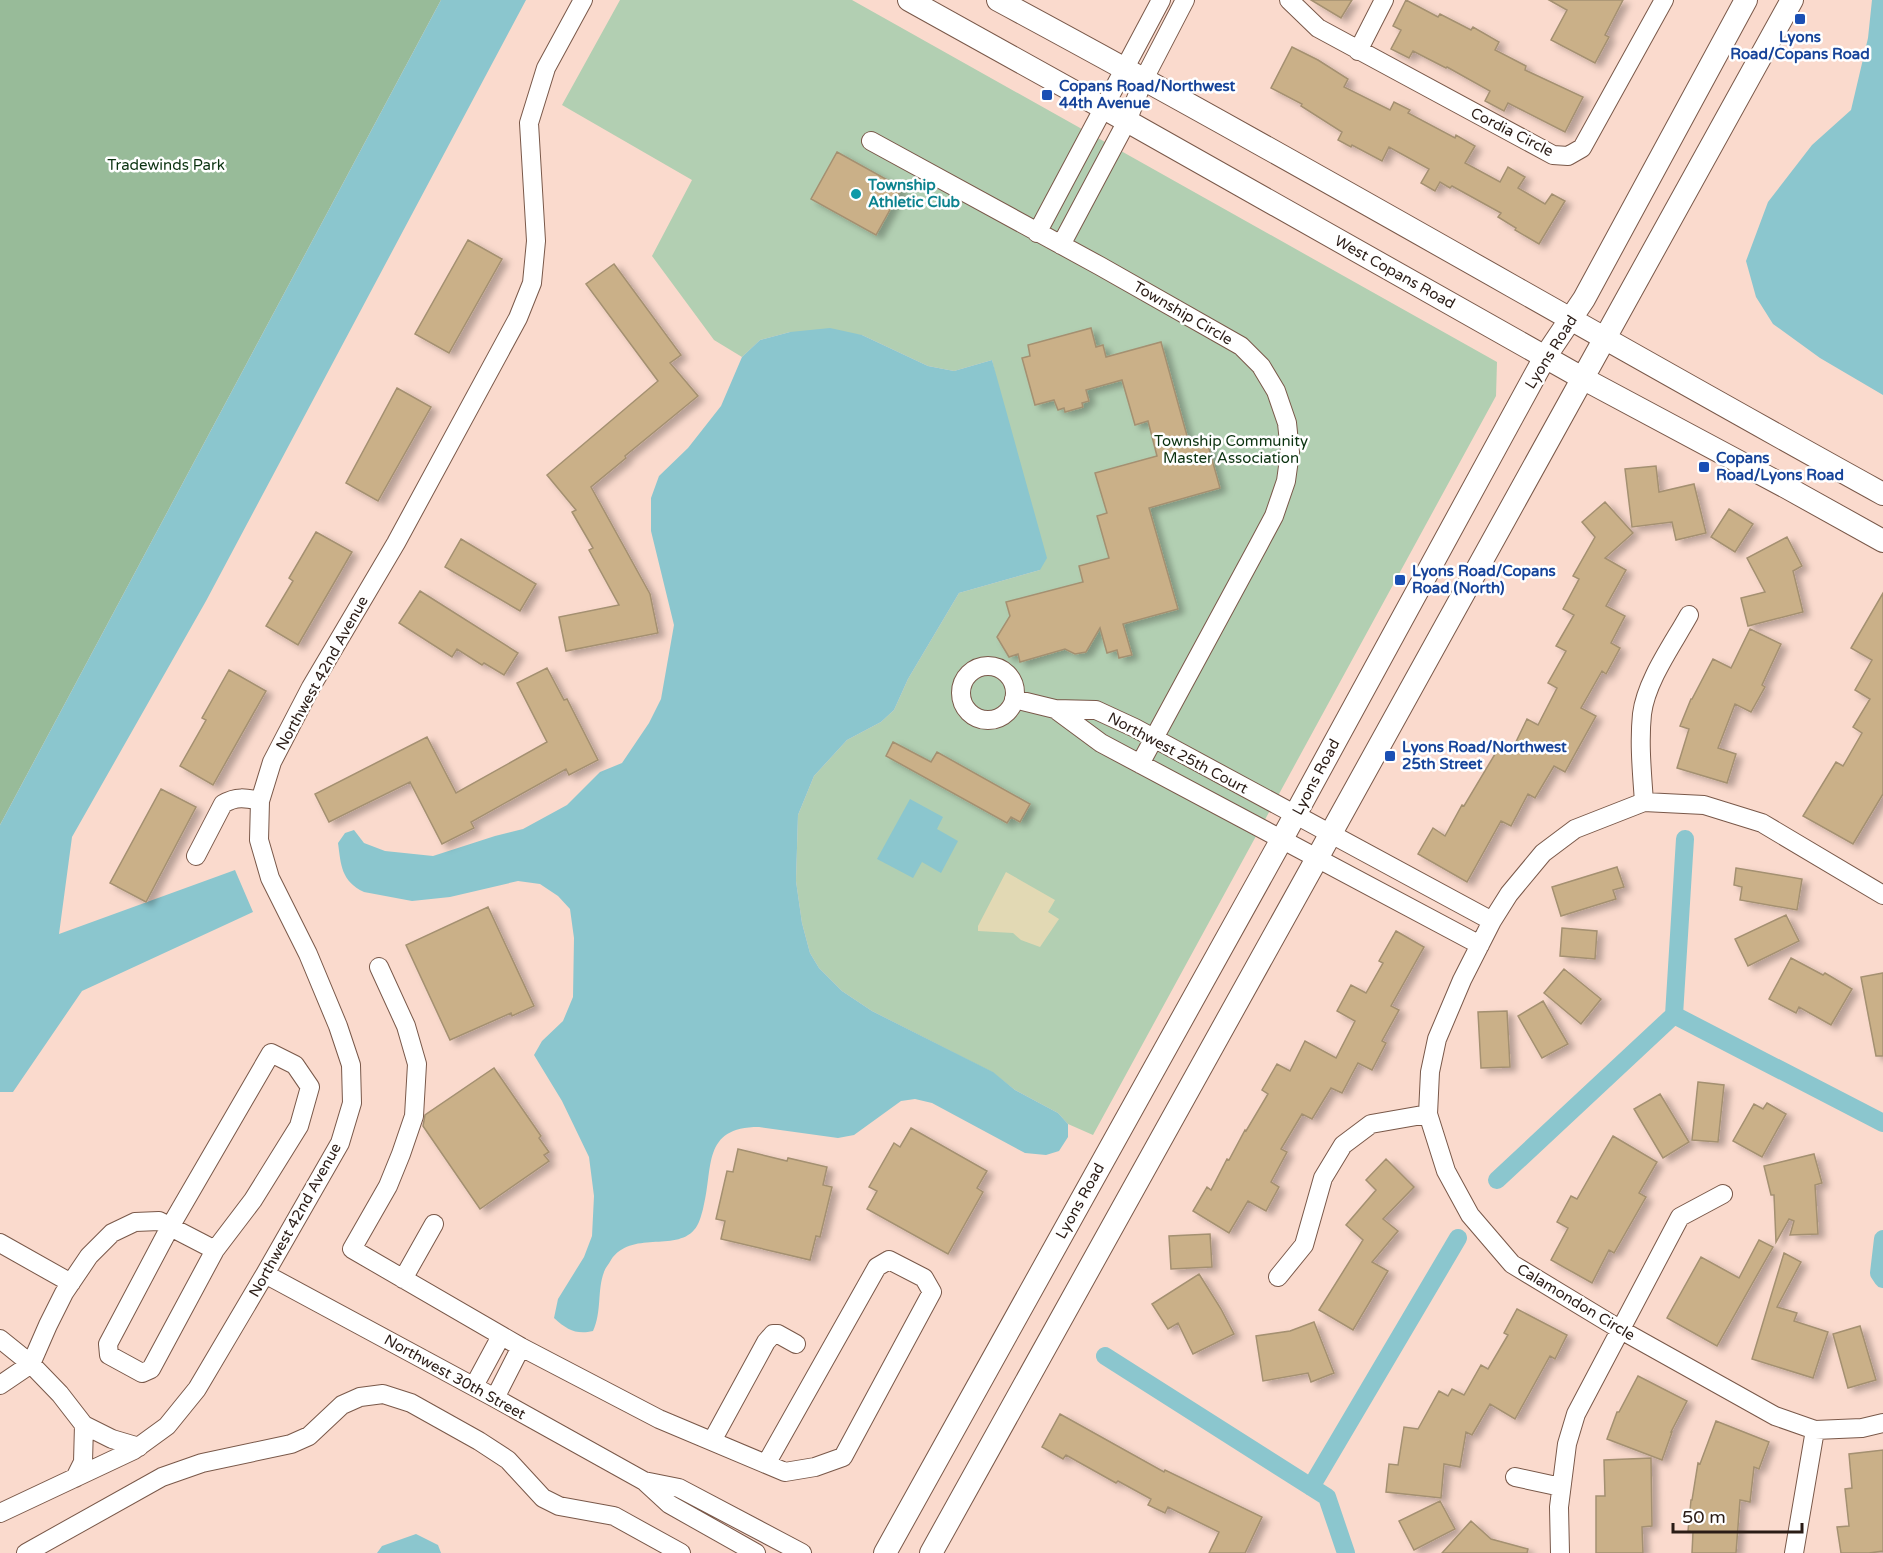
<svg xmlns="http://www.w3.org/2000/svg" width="1883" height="1553" font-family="'Varela Round',sans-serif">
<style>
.green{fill:#b2cfb2}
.forest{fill:#98bb99}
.sand{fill:#e2d9b4}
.water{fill:#8bc6ce}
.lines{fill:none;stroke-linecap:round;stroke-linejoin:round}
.canal{stroke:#8bc6ce;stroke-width:18}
.building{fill:#cab088;stroke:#a49071;stroke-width:1.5;filter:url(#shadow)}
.minor-casing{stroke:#795849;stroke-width:20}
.major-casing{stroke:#795849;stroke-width:24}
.minor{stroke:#fff;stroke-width:18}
.major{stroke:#fff;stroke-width:22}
.transit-dot{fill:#1a4fb4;stroke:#fff;stroke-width:2}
.culture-dot{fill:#0f9aa8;stroke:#fff;stroke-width:2}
.labels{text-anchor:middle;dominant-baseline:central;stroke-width:5;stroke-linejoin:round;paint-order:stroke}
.transit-label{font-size:15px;font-weight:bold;fill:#164399;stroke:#fff;text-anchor:start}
.street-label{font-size:15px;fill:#2a1c16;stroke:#fff}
.park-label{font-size:15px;fill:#0b3210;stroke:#fff}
.culture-label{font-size:15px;font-weight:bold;fill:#0d838f;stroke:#fff;text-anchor:start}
</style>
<defs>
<filter id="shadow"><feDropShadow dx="6" dy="4" stdDeviation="3" flood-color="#0004"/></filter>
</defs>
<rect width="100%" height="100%" fill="#fadacd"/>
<path class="green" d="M620,0H852L1497,362L1496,396L1093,1135L1068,1124L1058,1113L1015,1090L992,1072L872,1011L842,991L819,968L810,953L802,923L796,881L798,815L814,776L847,740L881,722L894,710L908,679L959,593L1040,570L992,360L954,371L928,366L862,335L790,332L760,340L742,357L714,340L652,256L692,180L562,105Z"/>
<path class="forest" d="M0,0H441L0,825Z"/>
<path class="sand" d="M1006,872L1055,900L1048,912L1059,919L1040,947L1021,940L1013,933L978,931V926Z"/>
<path class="water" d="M441,0H526L206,601L72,837L59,934L235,870L253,912L82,991L13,1092H0V825Z
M1872,0H1883V395L1820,358L1773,324L1756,297L1746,261L1768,202L1812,145L1851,110L1868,38Z
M830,328L862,335L928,366L954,371L992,360L1047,558L1040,570L959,593L908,679L894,710L881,722L847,740L814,776L798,815L796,881L802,923L810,953L819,968L842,991L872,1011L993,1072L1015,1090L1058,1113L1068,1124V1137L1059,1151L1046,1155L1025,1153L932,1103L915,1099L901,1101L854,1135L838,1138L759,1127C701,1127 714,1168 703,1209C701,1216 699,1225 694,1230C675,1252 631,1230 611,1260C609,1264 605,1268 604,1272C597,1290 602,1312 593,1331C577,1335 567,1330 554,1318L558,1299L584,1257L592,1236L594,1196L589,1157L562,1101L534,1055L542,1041L563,1021L573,997L574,938L570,909L558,896L540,884L518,881L450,897L412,901L364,892C341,881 341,865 338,843L345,833L354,830L364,843L385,851L433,856L495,836L523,829L567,805L600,772L622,763L649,723L661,699L674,625L651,531V498L659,476L688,448L721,406L742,357L760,340L790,332Z
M910,799L943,817L937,829L958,841L941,873L922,862L913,878L877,859Z
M416,1534L438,1545L441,1553H377L382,1546Z"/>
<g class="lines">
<path class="canal" d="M1685,839L1674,1015L1883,1123
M1497,1180L1674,1015
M1883,1239L1879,1273L1883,1279
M1105,1356L1327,1497L1346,1553
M1311,1487L1458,1238"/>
</g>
<path class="building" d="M1311,0H1352L1341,18Z
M1406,0L1438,17L1440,14L1471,30L1473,27L1499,42L1495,50L1526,66L1525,70L1583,97L1565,132L1508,103L1504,111L1485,101L1490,91L1447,67L1446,68L1413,51L1409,58L1391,49L1401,30L1393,26Z
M1549,0H1623L1605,35L1609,37L1595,63L1551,40L1567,10Z
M1292,47L1318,60L1348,79L1344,87L1390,110L1394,102L1410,110L1408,113L1455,138L1456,135L1475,146L1465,163L1500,182L1508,167L1525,177L1518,188L1545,204L1552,194L1565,201L1539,244L1515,230L1516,228L1498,217L1501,213L1452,186L1450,188L1440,182L1435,191L1421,183L1429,169L1389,147L1382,161L1352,145L1351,147L1338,140L1342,132L1301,106L1302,104L1271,88Z
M837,152L902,188L876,235L811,199Z
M468,240L502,259L449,353L415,334Z
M614,264L681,355L670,363L698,396L625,456L626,458L591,487L650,594L658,633L566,651L559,617L619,605L589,550L593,548L572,512L576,510L547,475L658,381L586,284Z
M1091,328L1096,347L1103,345L1106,357L1161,342L1189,443L1206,438L1220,488L1149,508L1178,609L1123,624L1132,655L1119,658L1117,650L1107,653L1100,628L1086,652L1075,654L1065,649L1020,662L1018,654L1009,657L997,637L1010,616L1006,602L1083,582L1079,566L1109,558L1097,516L1107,513L1095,473L1157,456L1148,421L1135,425L1122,380L1086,390L1089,401L1082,403L1083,407L1065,412L1064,408L1058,410L1054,400L1035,405L1022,358L1030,356L1028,345Z
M397,388L431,407L378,501L346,483Z
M1656,466L1659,492L1694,484L1706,533L1676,540L1672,522L1632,527L1625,469Z
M1605,502L1633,533L1605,558L1626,570L1606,606L1625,616L1611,643L1620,648L1606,674L1602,671L1581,708L1596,716L1565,772L1554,766L1535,798L1528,794L1511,826L1501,821L1467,882L1418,854L1433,828L1445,836L1462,805L1464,806L1501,744L1512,750L1527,719L1538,725L1557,688L1548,683L1566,651L1556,646L1574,615L1563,609L1579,579L1573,576L1595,537L1582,522Z
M1729,509L1753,524L1735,552L1711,537Z
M316,532L352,552L298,645L266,626L293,581L289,578Z
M1787,537L1802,566L1793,571L1803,612L1748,626L1741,598L1765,592L1747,558Z
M461,539L536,584L520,611L445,567Z
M420,591L518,653L504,675L484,663L482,665L457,649L452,657L399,623Z
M1883,593V794L1853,844L1803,816L1836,762L1843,766L1862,733L1853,727L1870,699L1855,690L1872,660L1851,648Z
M1750,629L1781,644L1762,685L1765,687L1751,712L1735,704L1718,748L1736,754L1727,783L1677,768L1689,729L1680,726L1691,699H1692L1713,659L1731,668Z
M547,668L564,700L567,699L598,760L569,775L566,769L471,822L474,828L442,844L410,782L329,822L315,794L427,737L456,793L547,742L517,683Z
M229,670L266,691L213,785L180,766L206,720L202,718Z
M893,742L931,762L937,752L1030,804L1020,822L1011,817L1007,823L886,756Z
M161,789L196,807L146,902L110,883Z
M1617,867L1624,887L1613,890L1616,899L1561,916L1552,887Z
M1736,868L1802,879L1797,910L1740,900L1742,887L1734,885Z
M488,907L534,1006L512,1016L511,1013L450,1040L406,945Z
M1786,915L1799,941L1748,966L1735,939Z
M1562,928L1597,931L1595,959L1560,956Z
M1396,931L1424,947L1391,1006L1399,1010L1382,1041L1386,1043L1372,1070L1358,1063L1342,1093L1331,1088L1312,1119L1302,1114L1281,1149L1287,1152L1271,1182L1279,1187L1266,1211L1248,1201L1229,1233L1193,1211L1207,1187L1211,1190L1227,1159L1229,1160L1245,1130L1246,1131L1268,1094L1262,1090L1277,1064L1290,1071L1305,1041L1336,1058L1355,1021L1337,1011L1351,985L1366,993L1383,963L1379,961Z
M1791,958L1823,975L1825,973L1852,989L1831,1025L1799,1007L1796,1013L1769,999Z
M1564,969L1601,999L1581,1024L1544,993Z
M1883,973V1056H1876L1861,977Z
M1543,1001L1568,1044L1542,1058L1518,1016Z
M1507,1011L1510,1067L1481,1068L1478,1012Z
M494,1068L541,1136L539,1138L549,1152L544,1155L549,1161L480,1209L423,1126L425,1115Z
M1698,1082L1724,1085L1718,1142L1692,1140Z
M1660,1094L1689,1142L1663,1158L1634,1109Z
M1767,1103L1786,1114L1762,1157L1733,1141L1754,1104L1763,1109Z
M911,1128L987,1171L977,1188L983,1192L948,1254L867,1209L877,1191L869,1187L894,1143L900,1147Z
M1613,1136L1657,1162L1639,1193L1646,1197L1614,1253L1609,1250L1592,1283L1551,1260L1568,1228L1557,1222L1571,1196L1577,1199Z
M738,1149L787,1161L788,1158L827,1167L823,1185L832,1187L820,1237L816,1236L810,1260L721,1239L725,1221L716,1219L727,1171L733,1172Z
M1814,1154L1822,1183L1815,1185L1818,1234L1790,1235L1794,1221L1789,1219L1776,1242L1774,1195H1771L1764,1166Z
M1386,1159L1414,1187L1383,1219L1398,1231L1372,1262L1388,1271L1353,1330L1319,1310L1363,1240L1346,1225L1376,1190L1366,1180Z
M1210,1234L1212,1267L1171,1269L1169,1236Z
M1759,1240L1773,1247L1717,1346L1667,1318L1701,1257L1739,1278Z
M1784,1253L1801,1262L1777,1307L1797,1313L1794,1321L1828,1332L1813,1378L1752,1359Z
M1199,1274L1221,1309L1234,1334L1193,1354L1178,1323L1168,1329L1152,1304Z
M1517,1309L1567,1335L1555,1359L1550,1356L1515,1419L1490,1404L1472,1435L1466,1432L1460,1467L1444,1464L1441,1498L1386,1492L1389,1464L1398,1465L1404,1427L1418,1429L1439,1391L1448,1396L1452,1389L1464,1395L1481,1365L1488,1369L1508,1335L1504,1333Z
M1314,1322L1334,1373L1311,1382L1308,1373L1263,1381L1256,1336L1290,1331Z
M1860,1326L1876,1380L1848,1388L1833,1334Z
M1638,1376L1687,1401L1671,1432H1672L1662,1460L1607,1439L1617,1412H1619Z
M1060,1414L1164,1472L1165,1470L1262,1517L1245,1553H1209L1219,1532L1168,1507L1165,1513L1148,1505L1151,1499L1118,1481L1116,1483L1066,1455L1063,1459L1042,1447Z
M1716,1421L1769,1442L1759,1469L1754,1467L1750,1502L1740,1500L1736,1553H1692L1693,1532L1688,1531L1691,1500H1692L1698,1463L1700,1464Z
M1883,1450V1551L1869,1553H1841L1837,1527L1849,1526L1845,1489L1852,1488L1849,1454Z
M1651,1458L1652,1526L1642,1527L1643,1553H1596V1496H1605L1604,1460Z
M1440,1501L1455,1529L1414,1550L1399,1521Z
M1471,1521L1491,1539L1528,1549L1527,1553H1442Z"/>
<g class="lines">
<g class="minor-casing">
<path id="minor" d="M1289,0L1318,28L1553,155L1568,156L1582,148L1664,0
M1358,51L1384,0
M871,141L1100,266L1241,346L1261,366L1276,391L1287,423L1290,452L1286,481L1274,516L1258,546L1140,764
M1037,233L1161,0
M1061,245L1127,121L1144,79L1185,0
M961 693a27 27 0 1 1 54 0a27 27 0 1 1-54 0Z
M1014,699L1055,709L1096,710L1135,728L1492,921
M1055,709L1101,743L1480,945
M1644,802C1642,773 1639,743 1642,714C1646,681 1673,644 1689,615
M196,856L223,804C236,796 246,798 260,801
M1883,895L1762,823L1704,805L1644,802L1575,829L1543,853L1509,894L1492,921L1462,980L1437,1039L1430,1072L1428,1114L1446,1171L1470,1215L1512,1264L1621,1330L1775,1416L1815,1430L1862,1428L1883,1423
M379,967L406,1026L417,1064L414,1116L401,1154L388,1186L352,1249L521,1347L659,1419L785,1472L815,1467L843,1457L932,1292L924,1278L889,1260L877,1267L766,1464
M271,1053L295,1065L310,1087L299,1126L253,1200L215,1250L151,1369L142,1373L109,1355L108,1344L170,1227Z
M0,1243L71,1283
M265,1274L495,1398L644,1481L669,1504L756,1553
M1278,1277L1304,1245L1323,1178L1343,1145L1371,1124L1428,1114
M403,1279L434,1224
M0,1339L31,1364L60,1394L84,1425L112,1439L139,1447
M0,1385L31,1364L48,1325L64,1293L89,1256L112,1233L135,1222L159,1221L215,1250
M474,1386L501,1336
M495,1398L521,1347
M712,1441L766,1342L773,1334H778L796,1344
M1515,1477L1561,1487
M75,1478L83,1462L84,1425
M644,1481L679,1488L802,1553
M0,1513L134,1450L167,1426L197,1389L265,1274L340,1143L352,1103L351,1065L338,1026L308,954L270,878L259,840L260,801L272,762L311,687L396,543L518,318L532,283L536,241L529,123L546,68L583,0
M26,1553L162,1477L202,1463L291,1444L309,1436L342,1405L360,1397L383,1394L411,1403L479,1441L508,1460L543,1498L559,1506L614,1516L681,1553
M1560,1553L1559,1507L1567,1444L1576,1414L1680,1217L1723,1194
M1794,1553L1815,1430"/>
</g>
<g class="major-casing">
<path id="major" d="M909,0L1127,121L1584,379L1786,487L1883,541
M998,0C1296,160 1587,331 1883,494
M885,1553L1282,839L1545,357L1584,299L1746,0
M931,1553C1219,1036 1506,518 1792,0"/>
</g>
<use href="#minor" class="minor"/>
<use href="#major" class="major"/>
</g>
<g class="transit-dot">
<rect x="1794" y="13" width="12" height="12" rx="3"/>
<rect x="1041" y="89" width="12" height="12" rx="3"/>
<rect x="1698" y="461" width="12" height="12" rx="3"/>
<rect x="1394" y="574" width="12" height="12" rx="3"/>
<rect x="1384" y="750" width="12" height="12" rx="3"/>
</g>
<circle class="culture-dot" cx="856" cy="194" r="6"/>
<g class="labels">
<g class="transit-label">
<text x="1800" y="37" text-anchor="middle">Lyons<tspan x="1800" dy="17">Road/Copans Road</tspan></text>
<text x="1059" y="86">Copans Road/Northwest<tspan x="1059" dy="17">44th Avenue</tspan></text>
<text x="1716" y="458">Copans<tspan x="1716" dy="17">Road/Lyons Road</tspan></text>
<text x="1412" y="571">Lyons Road/Copans<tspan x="1412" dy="17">Road (North)</tspan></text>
<text x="1402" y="747">Lyons Road/Northwest<tspan x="1402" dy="17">25th Street</tspan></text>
</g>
<g class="street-label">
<text transform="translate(1512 132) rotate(27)">Cordia Circle</text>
<text transform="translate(1395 272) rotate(29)">West Copans Road</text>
<text transform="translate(1183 313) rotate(30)">Township Circle</text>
<text transform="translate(1551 352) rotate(-58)">Lyons Road</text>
<text transform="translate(322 673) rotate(-61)">Northwest 42nd Avenue</text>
<text transform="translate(1178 753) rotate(28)">Northwest 25th Court</text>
<text transform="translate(1316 777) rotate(-62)">Lyons Road</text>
<text transform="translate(1080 1201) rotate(-61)">Lyons Road</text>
<text transform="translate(295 1220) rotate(-61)">Northwest 42nd Avenue</text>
<text transform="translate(1576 1302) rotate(31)">Calamondon Circle</text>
<text transform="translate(455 1377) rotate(29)">Northwest 30th Street</text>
</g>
<g class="park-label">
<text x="166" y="165">Tradewinds Park</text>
<text x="1231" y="441">Township Community<tspan x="1231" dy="17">Master Association</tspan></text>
</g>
<g class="culture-label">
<text x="868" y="185">Township<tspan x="868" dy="17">Athletic Club</tspan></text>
</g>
</g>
<path d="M1673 1523v9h129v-9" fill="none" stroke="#2a1c16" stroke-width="3"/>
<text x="1682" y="1523" font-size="18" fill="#2a1c16" stroke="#ffffff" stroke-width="4.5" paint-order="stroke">50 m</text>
</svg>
